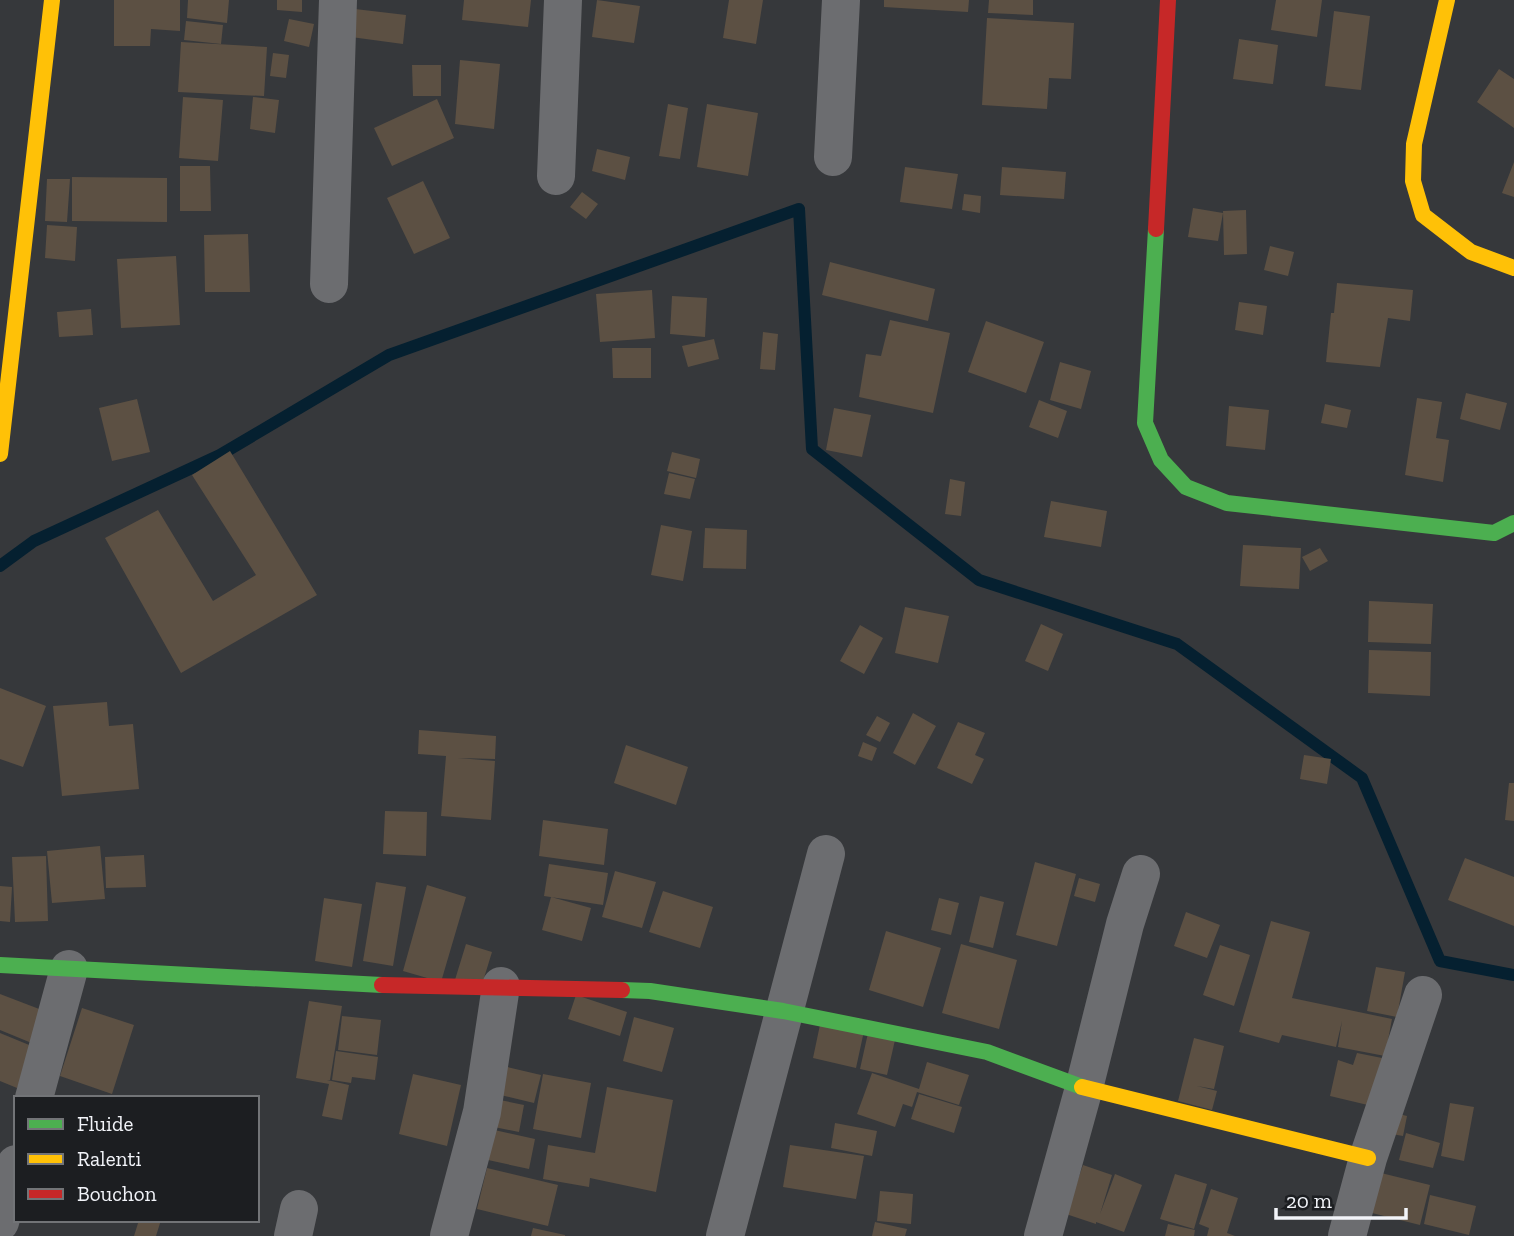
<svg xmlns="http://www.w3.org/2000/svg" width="1514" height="1236" font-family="'Zilla Slab',serif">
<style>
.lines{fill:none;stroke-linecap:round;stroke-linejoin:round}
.stream{stroke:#052030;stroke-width:12}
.building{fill:#5c5043}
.street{stroke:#6c6d70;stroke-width:38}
.fast{stroke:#4caf50;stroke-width:16}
.slow{stroke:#ffc107;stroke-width:16}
.jam{stroke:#c62828;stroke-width:16}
</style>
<rect width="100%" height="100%" fill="#36383b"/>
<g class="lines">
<path class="stream" d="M0,566L34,541L220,455L389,355L799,209L812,449L979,580L1177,644L1362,778L1440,961L1514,975"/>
</g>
<path class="building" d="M114,0H180V31L151,29L150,46H114Z
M188,0H229L227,23L187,18Z
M277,0H302V12L277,10Z
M464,0H531L528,27L462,20Z
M597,0L640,6L634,43L592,37Z
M729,0H763L756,44L723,38Z
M884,0H969L968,12L884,7Z
M989,0H1033V15L988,13Z
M1276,0H1322L1317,37L1271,30Z
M355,9L406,15L403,44L351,37Z
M1334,11L1370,16L1361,90L1325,86Z
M987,18L1074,23L1071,79L1049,78L1047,109L982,105Z
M289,19L314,24L309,47L284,41Z
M186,21L223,25L221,44L184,40Z
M1239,39L1278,45L1273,84L1233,79Z
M181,42L267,47L264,96L178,92Z
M273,53L289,55L286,78L270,76Z
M460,60L500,64L494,129L455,124Z
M412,65H441V96H413Z
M1499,69L1514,79V128L1477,102Z
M183,97L223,100L218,161L179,158Z
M253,97L279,100L275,133L250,129Z
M437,99L454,138L392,166L374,128Z
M668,104L688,108L680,159L659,156Z
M707,104L758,113L748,176L697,167Z
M597,149L630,157L625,180L592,171Z
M1514,162V197L1502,193Z
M180,166H210L211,211H180Z
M905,167L958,174L952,209L900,202Z
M1002,167L1066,172L1064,199L1000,195Z
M72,177L167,178V222L72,221Z
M47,179H70L67,222L45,221Z
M423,181L450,238L414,254L387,198Z
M582,192L598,204L586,219L570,207Z
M964,194L981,196L980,213L962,210Z
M1193,208L1223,213L1218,241L1188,237Z
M1246,210L1247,254L1224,255L1223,211Z
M47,225L77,227L75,261L45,258Z
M248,234L250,292H205L204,235Z
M1270,246L1294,252L1288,276L1264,270Z
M176,256L180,325L121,328L117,259Z
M830,262L935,289L928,321L822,295Z
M1337,283L1413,290L1410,321L1388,318L1380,367L1326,362L1331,313H1334Z
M652,290L655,338L600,342L596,294Z
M672,296L707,298L705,337L670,334Z
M1239,302L1267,306L1263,335L1235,330Z
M91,309L93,335L59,337L57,312Z
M890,320L950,333L933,413L859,397L866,354L881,356Z
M986,321L1044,342L1026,393L968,372Z
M763,332L778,334L775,370L760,369Z
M714,339L719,359L688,367L682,346Z
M612,348H651V378H613Z
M1060,362L1091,371L1081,409L1050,400Z
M1466,393L1507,403L1500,430L1460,419Z
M1417,398L1442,402L1436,438L1449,440L1443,482L1405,475Z
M137,399L150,452L112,461L99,408Z
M1039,400L1067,411L1058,438L1029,427Z
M1325,404L1351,410L1347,428L1321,423Z
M1229,406L1269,410L1265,450L1226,446Z
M834,408L871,415L862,457L826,450Z
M230,451L317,595L181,673L105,538L158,510L213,601L256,575L192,475Z
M672,452L700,459L696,478L667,471Z
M669,473L695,479L690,499L664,494Z
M950,479L965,482L961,516L945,514Z
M1051,501L1107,511L1101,547L1044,537Z
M661,525L692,531L683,581L651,575Z
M705,528L747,530L746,569L703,568Z
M1243,545L1301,548L1299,589L1240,586Z
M1320,548L1328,561L1310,571L1302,557Z
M1369,601L1433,604L1431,644L1368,642Z
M905,607L949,616L938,663L895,653Z
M1041,624L1063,634L1048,671L1025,661Z
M860,625L883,638L864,674L840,661Z
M1369,650L1431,652L1430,696L1368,693Z
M0,688L46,706L23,767L0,759Z
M107,702L109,726L133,724L139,789L62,796L53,706Z
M913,713L936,726L915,765L893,753Z
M877,716L890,723L880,742L866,735Z
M958,722L985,733L975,755L984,759L972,784L937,768Z
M419,730L496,736L495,759L458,758L495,761L491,820L441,816L446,756L418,754Z
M863,742L877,748L872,761L858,756Z
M626,745L688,767L676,805L614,783Z
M1304,755L1331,759L1327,784L1300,779Z
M1509,783H1514V821L1505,820Z
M385,811L427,812L426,856L383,854Z
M543,820L608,829L604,865L539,856Z
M100,846L105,899L52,903L47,851Z
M144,855L146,887L106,888L105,857Z
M46,856L48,921L15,922L12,857Z
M1465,858L1514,877V926L1448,900Z
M1035,862L1076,874L1057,946L1016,935Z
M549,864L608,873L603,905L544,896Z
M615,871L656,882L642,928L602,917Z
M1079,878L1100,884L1095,902L1074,896Z
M376,882L406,887L393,966L363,961Z
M427,885L466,897L441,982L403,971Z
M0,886L12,887L10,922L0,921Z
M663,891L713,907L700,948L649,932Z
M980,896L1004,902L993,948L969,942Z
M551,897L591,908L582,941L542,930Z
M324,898L362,904L352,967L315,961Z
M939,898L959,903L951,935L931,930Z
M1186,912L1220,925L1207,958L1174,946Z
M1271,921L1310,932L1292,998L1392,1019L1385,1056L1338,1047L1342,1021L1336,1047L1282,1035L1279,1043L1239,1032Z
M886,931L941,948L923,1007L869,990Z
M466,944L492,952L480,991L454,983Z
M961,944L1017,960L999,1029L942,1013Z
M1220,945L1250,955L1234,1006L1203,995Z
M1376,967L1405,972L1397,1017L1367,1011Z
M0,994L47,1012L34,1044L0,1030Z
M576,995L627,1012L620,1036L568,1019Z
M309,1001L342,1006L330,1080H327L349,1085L342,1120L322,1116L329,1084L296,1078Z
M82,1008L134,1025L112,1094L60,1076Z
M342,1016L381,1020L377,1055L338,1050Z
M634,1017L674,1028L662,1072L623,1061Z
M821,1020L864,1031L856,1068L813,1058Z
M0,1033L34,1047L17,1088L0,1081Z
M868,1033L895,1040L887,1075L860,1069Z
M1194,1038L1224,1046L1214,1089L1197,1086L1217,1091L1212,1110L1178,1101Z
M336,1051L378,1057L375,1080L352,1077L351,1083L332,1080Z
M1357,1053L1382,1058L1372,1106L1330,1096L1338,1060L1353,1065Z
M927,1062L969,1075L959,1105L917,1092L912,1107L903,1104L895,1127L857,1114L872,1073L919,1089Z
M499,1065L541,1075L534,1103L492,1093Z
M413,1074L461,1085L447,1146L399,1134Z
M543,1074L591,1083L581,1138L533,1129Z
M607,1087L673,1100L656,1192L590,1178L589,1187L543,1179L548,1145L595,1153Z
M919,1094L962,1107L954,1133L911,1119Z
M495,1099L524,1105L519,1132L489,1126Z
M1450,1103L1474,1107L1464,1161L1441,1156Z
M1391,1112L1407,1116L1403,1136L1386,1133Z
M835,1123L877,1131L872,1156L831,1148Z
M472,1125L535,1139L529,1169L465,1155Z
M1406,1133L1440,1143L1433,1168L1399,1160Z
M790,1145L864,1156L856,1199L783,1187Z
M1083,1165L1112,1175L1100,1214L1115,1174L1142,1185L1124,1232L1096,1222V1224L1066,1214Z
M487,1168L558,1185L548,1226L477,1209Z
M1381,1173L1430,1185L1420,1225L1372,1213Z
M1175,1174L1207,1184L1194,1229L1160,1219Z
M1211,1189L1238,1198L1227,1233L1235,1236H1207L1209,1228L1199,1224Z
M880,1191L913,1194L911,1224L877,1221Z
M1430,1195L1476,1206L1469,1235L1424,1224Z
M139,1220H161L156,1236H134Z
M875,1222L907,1229L905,1236H872Z
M1168,1224L1195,1230L1194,1236H1165Z
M533,1228L565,1235V1236H531Z"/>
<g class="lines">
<path class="street" d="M833,157L841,0
M556,176L563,0
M329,284L338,0
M34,1098L69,969
M0,1222L16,1164
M293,1236L299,1209
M449,1236L482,1112L501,986
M725,1236L826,854
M1043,1236L1084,1088L1125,924L1141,874
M1347,1236L1368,1158L1423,995"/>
<path class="fast" d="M1156,229L1145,423L1161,460L1186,487L1227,503L1494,533L1514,523
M0,965L382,985
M622,990L650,991L783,1011L987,1052L1082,1087"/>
<path class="slow" d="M1447,0L1414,144L1413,181L1423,215L1471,252L1514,268
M0,454L52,0
M1082,1087L1368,1158"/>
<path class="jam" d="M1156,229L1168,0
M382,985L622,990"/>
</g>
<rect x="14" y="1096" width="245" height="126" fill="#1c1e21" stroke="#727477" stroke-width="2"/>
<rect x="28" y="1119" width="35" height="10" fill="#4caf50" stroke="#727477" stroke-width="2"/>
<text x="77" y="1131" font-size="21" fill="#f2f4f9">Fluide</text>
<rect x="28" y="1154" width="35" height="10" fill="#ffc107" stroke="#727477" stroke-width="2"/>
<text x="77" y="1166" font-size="21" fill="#f2f4f9">Ralenti</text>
<rect x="28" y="1189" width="35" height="10" fill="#c62828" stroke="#727477" stroke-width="2"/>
<text x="77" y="1201" font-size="21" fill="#f2f4f9">Bouchon</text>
<path d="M1276 1208v10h130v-10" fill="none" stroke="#f2f4f9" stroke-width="3.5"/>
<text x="1286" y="1208" font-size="21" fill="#f2f4f9" stroke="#1c1e21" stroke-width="5" paint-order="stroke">20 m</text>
</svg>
